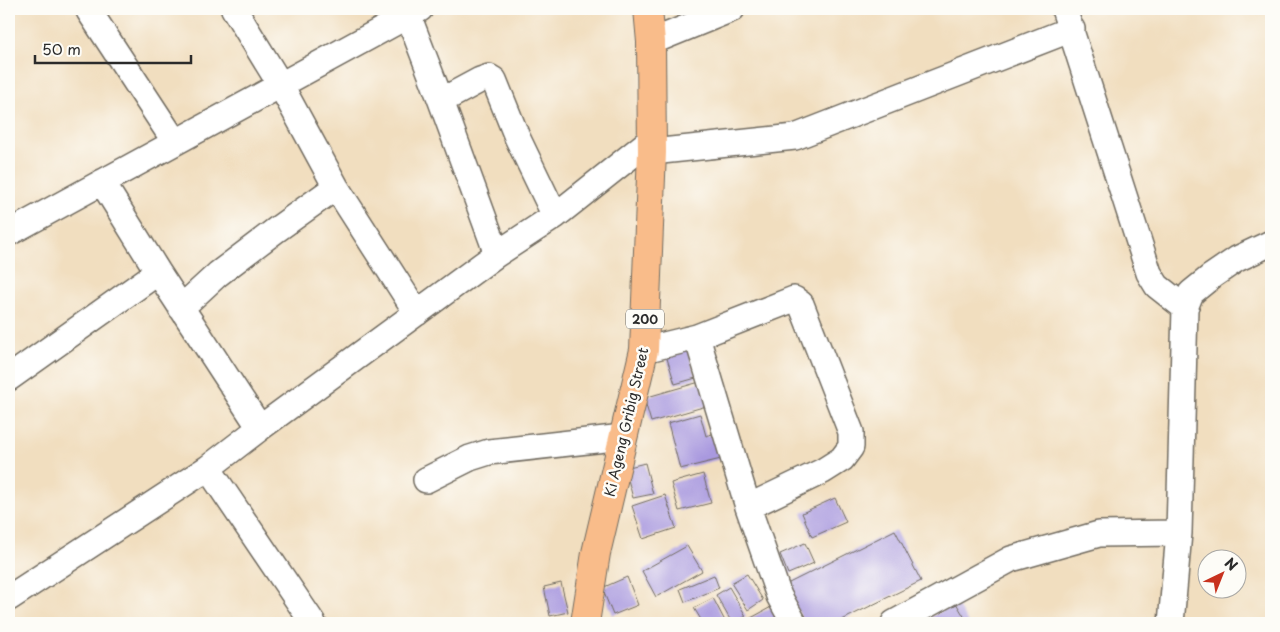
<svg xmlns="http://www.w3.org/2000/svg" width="1280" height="632" font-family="'Playpen Sans',sans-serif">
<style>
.building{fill:#a999df}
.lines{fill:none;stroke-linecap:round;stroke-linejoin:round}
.minor-casing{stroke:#706a5f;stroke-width:28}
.primary-casing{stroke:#706a5f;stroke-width:30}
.minor{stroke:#fff;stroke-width:25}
.primary{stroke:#f9bc8a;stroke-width:28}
.labels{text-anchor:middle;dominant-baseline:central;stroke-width:5;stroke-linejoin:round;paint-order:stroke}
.shield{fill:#fdfcf7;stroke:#6a6a68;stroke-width:1}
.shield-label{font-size:12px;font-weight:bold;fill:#2b2b2b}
.street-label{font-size:14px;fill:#2b2b2b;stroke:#fdfcf7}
</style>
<rect width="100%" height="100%" fill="#fdfcf7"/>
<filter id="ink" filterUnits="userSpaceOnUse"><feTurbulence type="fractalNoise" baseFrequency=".02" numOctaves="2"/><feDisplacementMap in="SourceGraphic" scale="10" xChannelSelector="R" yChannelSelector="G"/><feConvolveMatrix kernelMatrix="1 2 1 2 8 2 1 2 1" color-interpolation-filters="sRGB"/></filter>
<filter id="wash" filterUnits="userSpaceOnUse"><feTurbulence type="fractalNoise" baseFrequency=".0096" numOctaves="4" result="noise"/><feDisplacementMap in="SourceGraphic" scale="20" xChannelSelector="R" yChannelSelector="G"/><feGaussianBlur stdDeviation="1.12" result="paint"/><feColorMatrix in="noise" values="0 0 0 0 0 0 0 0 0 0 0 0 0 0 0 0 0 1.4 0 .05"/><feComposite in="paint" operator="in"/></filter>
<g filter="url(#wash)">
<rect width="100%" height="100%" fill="#f1debf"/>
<g id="blocks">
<path class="building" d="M687,346L696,378L675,384L665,352Z
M703,381L710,405L651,422L644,398Z
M700,414L706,436L718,432L725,458L680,469L668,423Z
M645,463L653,494L633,498L625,468Z
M703,474L711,503L679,511L671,483Z
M665,495L676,528L643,539L632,506Z
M835,498L846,522L812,537L802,513Z
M895,530L921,581L836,623H804L785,585Z
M805,543L814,563L788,574L780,554Z
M687,546L702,571L656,597L642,571Z
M747,574L763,600L748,610L731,583Z
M714,575L719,588L685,602L680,589Z
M627,577L638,605L613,615L602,588Z
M561,583L568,612L550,616L544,587Z
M729,587L746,616L735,623H732L716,595Z
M713,598L726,623H703L694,608Z
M956,603L968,623H929L927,619Z
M773,606L783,623H742Z"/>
</g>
</g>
<g filter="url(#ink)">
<use href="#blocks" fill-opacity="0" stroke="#706a5f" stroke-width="1"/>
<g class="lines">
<g class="minor-casing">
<path id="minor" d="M234,9L280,84L336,187L417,313
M1064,9L1149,273L1157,286L1185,308
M89,11L175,142
M408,15L441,101L497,254
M651,42L732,9
M441,101L480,80L489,77L494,80L517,137L555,216
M652,152L795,137L1072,29
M102,182L158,272L260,428
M9,233L420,9
M181,308L218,274L276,230L336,187
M697,337L748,507L779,596L794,623
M644,350L697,337L794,299L801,304L851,432V447L842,459L823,471L748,507
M9,378L158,272
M208,468L313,623
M426,480L470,458L489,452L623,437
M9,598L208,468L260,428L497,254L555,216L652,139
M894,623L1011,559L1099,534L1179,533
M1171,623L1179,533L1185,308L1191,293L1212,276L1237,259L1271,243"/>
</g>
<g class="primary-casing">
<path id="primary" d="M585,623L596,553L644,350L652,152L651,42L648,9"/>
</g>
<use href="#minor" class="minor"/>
<use href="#primary" class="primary"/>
</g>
</g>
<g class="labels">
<rect class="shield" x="626" y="309.5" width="38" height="19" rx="4"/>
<g class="shield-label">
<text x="645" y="319">200</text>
</g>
<g class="street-label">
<text transform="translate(626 422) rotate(-77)">Ki Ageng Gribig Street</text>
</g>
</g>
<rect width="1280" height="632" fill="none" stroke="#fdfcf7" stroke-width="30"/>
<g transform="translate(1222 574) rotate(43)"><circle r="24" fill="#fdfcf7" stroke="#a9a8a5"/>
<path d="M0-4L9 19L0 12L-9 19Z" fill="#c8321e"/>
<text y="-8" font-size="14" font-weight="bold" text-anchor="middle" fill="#2b2b2b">N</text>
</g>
<path d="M35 55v8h156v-8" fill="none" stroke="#2b2b2b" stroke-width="2.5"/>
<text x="42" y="55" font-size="15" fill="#2b2b2b" stroke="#fdfcf7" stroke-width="4" paint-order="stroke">50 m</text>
</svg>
